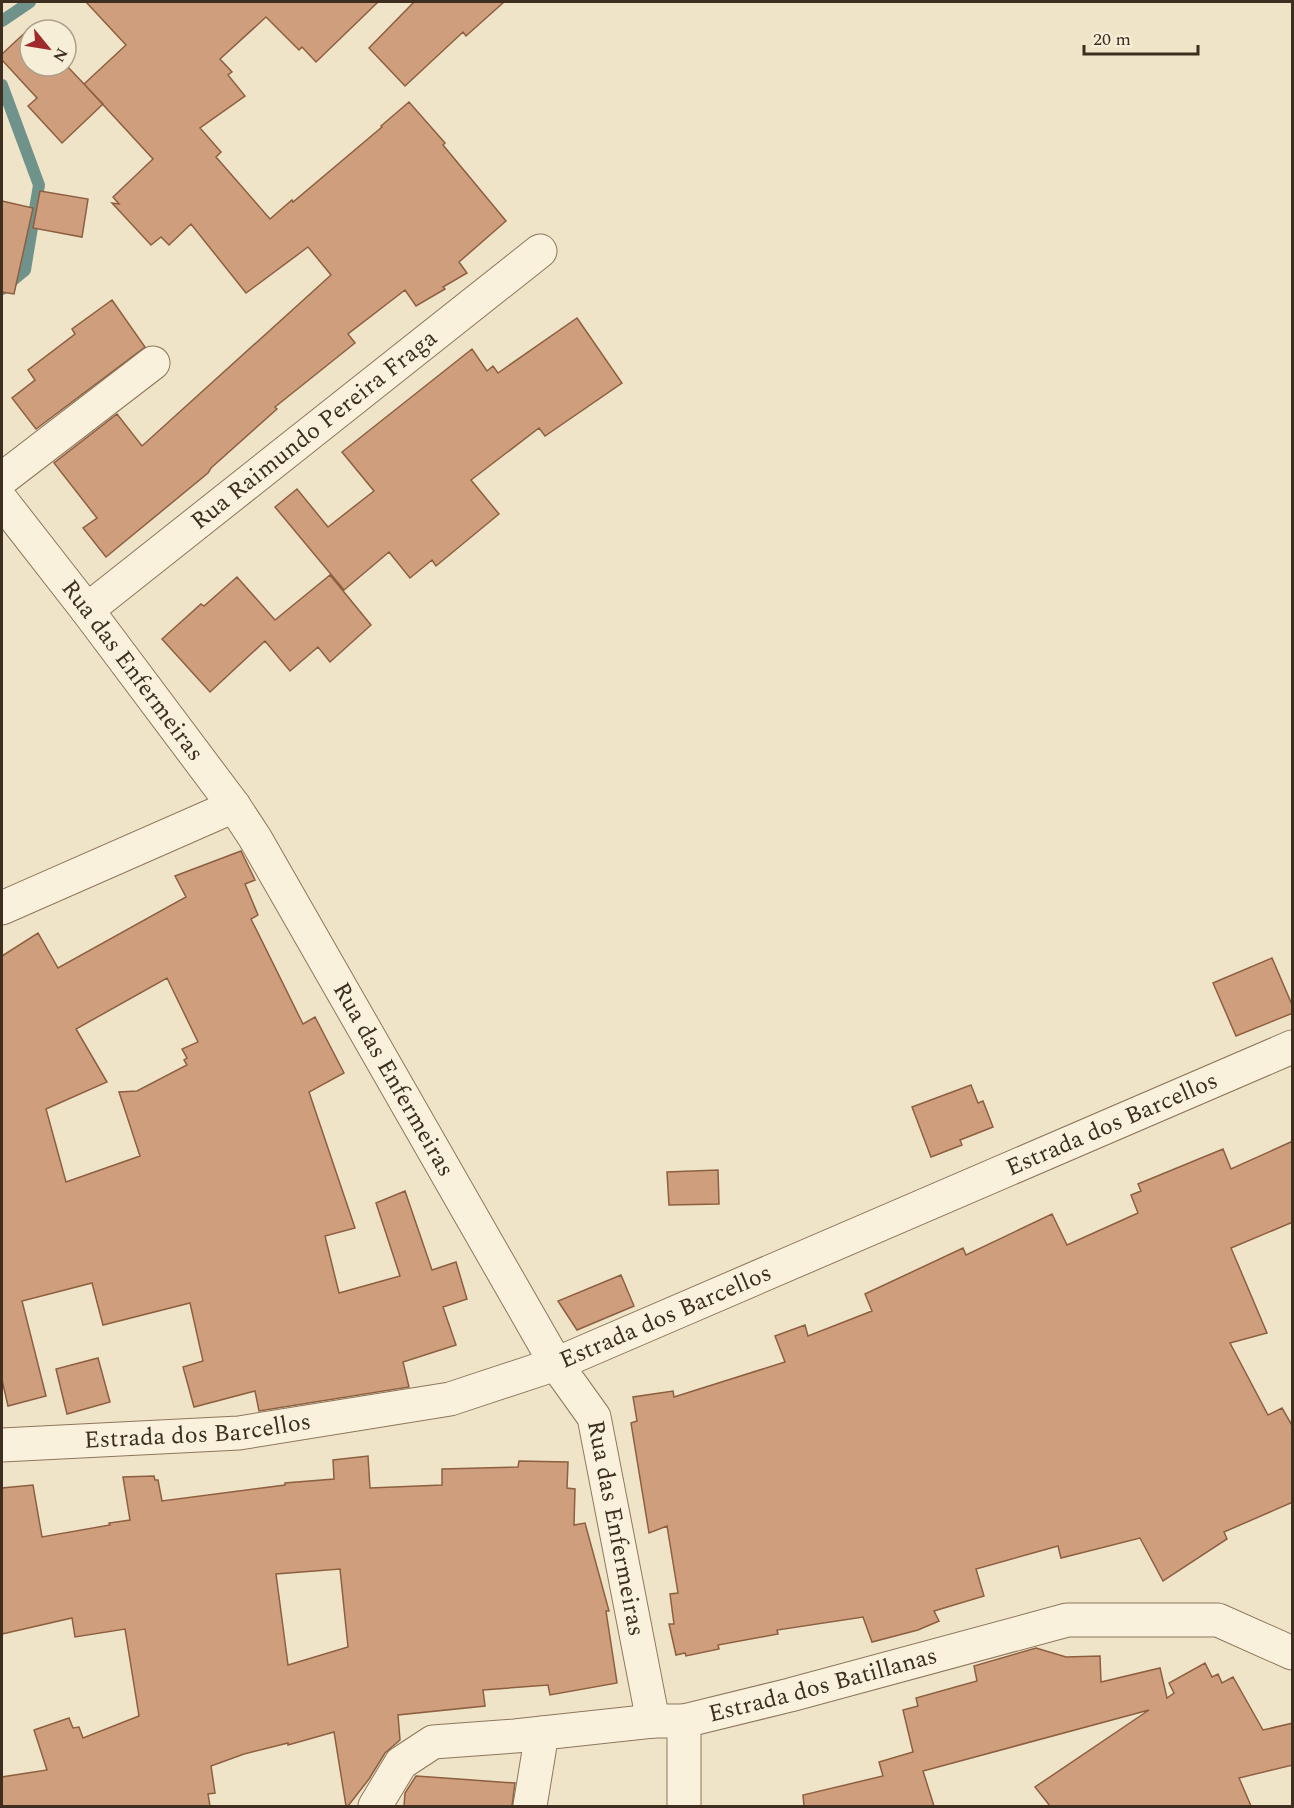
<svg xmlns="http://www.w3.org/2000/svg" width="1294" height="1808" font-family="Spectral,serif">
<style>
.lines{fill:none;stroke-linecap:round;stroke-linejoin:round}
.stream{stroke:#6f938a;stroke-width:12}
.building{fill:#cf9f7d;stroke:#8d5f41;stroke-width:1.5;fill-rule:evenodd}
.minor-casing{stroke:#8d765c;stroke-width:35}
.minor{stroke:#faf1dc;stroke-width:33}
.labels{text-anchor:middle;dominant-baseline:central;stroke-width:4.5;stroke-linejoin:round;paint-order:stroke}
.street-label{font-size:24px;fill:#3d2e20;stroke:#f7eed8}
</style>
<rect width="100%" height="100%" fill="#f0e4c8"/>
<g class="lines">
<path class="stream" d="M2,21L30,2
M2,85L39,185L25,270L2,289"/>
</g>
<path class="building" d="M86,2H378L316,62L302,47L299,50L266,17L220,59L232,72L228,75L245,96L200,128L221,152L216,157L270,219L292,200L293,202L382,127L381,126L409,102L445,143L443,145L506,221L459,262L467,273L443,287L445,289L416,306L405,290L348,334L355,343L275,407L277,409L211,468L208,473L106,557L83,528L97,518L54,463L117,414L142,446L331,275L308,247L246,293L191,224L169,245L161,237L151,245L112,203L119,204L113,197L153,159L84,84L126,45Z
M414,2H504L466,36L463,32L405,86L369,48Z
M31,27L34,30H30V66L66,65L103,104L62,143L28,106L37,98L2,60V54Z
M40,191L88,199L82,237L33,228Z
M2,201L33,208L14,294L2,292Z
M112,300L145,347L36,429L12,398L35,380L28,370L75,334L72,329Z
M577,318L622,383L545,436L539,428L471,480L499,514L436,566L432,560L410,578L389,552L344,590L275,507L297,489L328,527L374,491L342,452L472,349L487,371L493,366L498,373Z
M330,575L371,625L330,662L318,647L290,671L265,641L210,692L162,639L201,604L204,606L237,577L275,620Z
M241,851L255,880L245,884L258,915L251,919L303,1024L315,1017L344,1073L309,1092L355,1228L325,1236L339,1293L400,1276L376,1203L405,1191L432,1270L456,1262L467,1299L443,1307L456,1345L403,1362L409,1387L259,1411L255,1391L194,1407L183,1367L203,1361L190,1303L103,1325L92,1283L22,1301L46,1396L8,1406L2,1380V956L38,933L58,968L186,897L175,876ZM167,978L198,1042L182,1049L187,1058L184,1060L187,1065L137,1091L119,1092L140,1156L66,1182L46,1109L107,1082L76,1029Z
M1272,958L1293,1007V1013L1236,1036L1213,983Z
M971,1085L978,1103L983,1101L993,1127L960,1140L962,1145L931,1157L912,1107Z
M1293,1141V1222L1231,1248L1267,1333L1230,1343L1268,1415L1282,1408L1293,1427V1502L1224,1532L1227,1539L1163,1581L1140,1538L1061,1558L1058,1546L976,1569L984,1596L934,1611L939,1621L918,1630L872,1642L863,1617L777,1630L778,1634L718,1645L719,1649L686,1656L685,1653L676,1655L669,1624H674L670,1594L678,1593L667,1526L649,1533L631,1423L637,1421L633,1397L673,1391L674,1397L785,1362L775,1336L805,1325L808,1336L872,1311L865,1294L963,1248L966,1255L1052,1214L1067,1245L1138,1213L1131,1195L1141,1191L1138,1184L1223,1149L1231,1169Z
M718,1170L719,1204L669,1205L667,1172Z
M621,1275L634,1306L577,1330L558,1301Z
M98,1358L110,1402L67,1414L56,1369Z
M368,1456L370,1488L442,1485V1469L518,1467L519,1461L568,1462L567,1488L575,1489L574,1525L585,1523L609,1611H606L617,1683L550,1695L548,1685L483,1690L485,1706L398,1715L400,1740L385,1753L369,1779L348,1806H346L334,1732L288,1745V1743L244,1754L211,1766L215,1793L208,1794L210,1806H2V1777L47,1770L34,1730L69,1718L73,1728L79,1727L83,1738L139,1716L125,1629L75,1637L72,1618L2,1634V1488L33,1485L42,1537L110,1525L109,1523L130,1520L123,1477L154,1476L155,1480H158L162,1501L285,1485V1483L334,1479L333,1460ZM340,1569L348,1647L288,1665L276,1574Z
M1036,1648L1066,1657L1100,1656L1101,1682L1160,1668L1167,1698L1174,1693L1169,1683L1205,1663L1212,1677L1218,1674L1222,1683L1233,1677L1263,1730L1293,1723V1765L1239,1778L1251,1806H1050L1035,1787L1149,1710L923,1771L934,1806H804L803,1795L883,1776L879,1762L913,1752L903,1710L918,1706L916,1698L977,1681L974,1666Z
M416,1776L515,1783L512,1806H404L405,1793Z"/>
<g class="lines">
<g class="minor-casing">
<g id="minor">
<path d="M2,479L153,363"/>
<path id="s1" d="M2,501L87,610L234,806L255,838L556,1364L594,1417L653,1721"/>
<path id="s2" d="M87,610L540,251"/>
<path d="M2,908L234,806"/>
<path id="s3" d="M2,1445L239,1433L450,1399L556,1364L1292,1047"/>
<path d="M684,1721V1806"/>
<path id="s4" d="M375,1806L401,1763L433,1742L515,1736L653,1721H684L790,1695L1067,1620H1218L1292,1653"/>
<path d="M530,1806L542,1733"/>
</g>
</g>
<use href="#minor" class="minor"/>
</g>
<g class="labels">
<g class="street-label">
<text stroke="none"><textPath href="#s2" startOffset="290">Rua Raimundo Pereira Fraga</textPath></text>
<text stroke="none"><textPath href="#s1" startOffset="214">Rua das Enfermeiras</textPath></text>
<text stroke="none"><textPath href="#s1" startOffset="700">Rua das Enfermeiras</textPath></text>
<text stroke="none"><textPath href="#s3" startOffset="1168">Estrada dos Barcellos</textPath></text>
<text stroke="none"><textPath href="#s3" startOffset="682">Estrada dos Barcellos</textPath></text>
<text stroke="none"><textPath href="#s3" startOffset="196">Estrada dos Barcellos</textPath></text>
<text stroke="none"><textPath href="#s1" startOffset="1206">Rua das Enfermeiras</textPath></text>
<text stroke="none"><textPath href="#s4" startOffset="484">Estrada dos Batillanas</textPath></text>
</g>
</g>
<rect width="1294" height="1808" fill="none" stroke="#3d2e20" stroke-width="6"/>
<g transform="translate(48 48) rotate(120)"><circle r="28" fill="#f7eed8" stroke="#ada18e" stroke-width="1.5"/>
<path d="M0-4.5L10 22L0 15L-10 22Z" fill="#9e2a2b"/>
<text y="-9" font-size="16" font-weight="bold" text-anchor="middle" fill="#3d2e20">N</text>
</g>
<path d="M1084 45v9h114v-9" fill="none" stroke="#3d2e20" stroke-width="3"/>
<text x="1093" y="45" font-size="18" fill="#3d2e20" stroke="#f7eed8" stroke-width="4.5" paint-order="stroke">20 m</text>
</svg>
